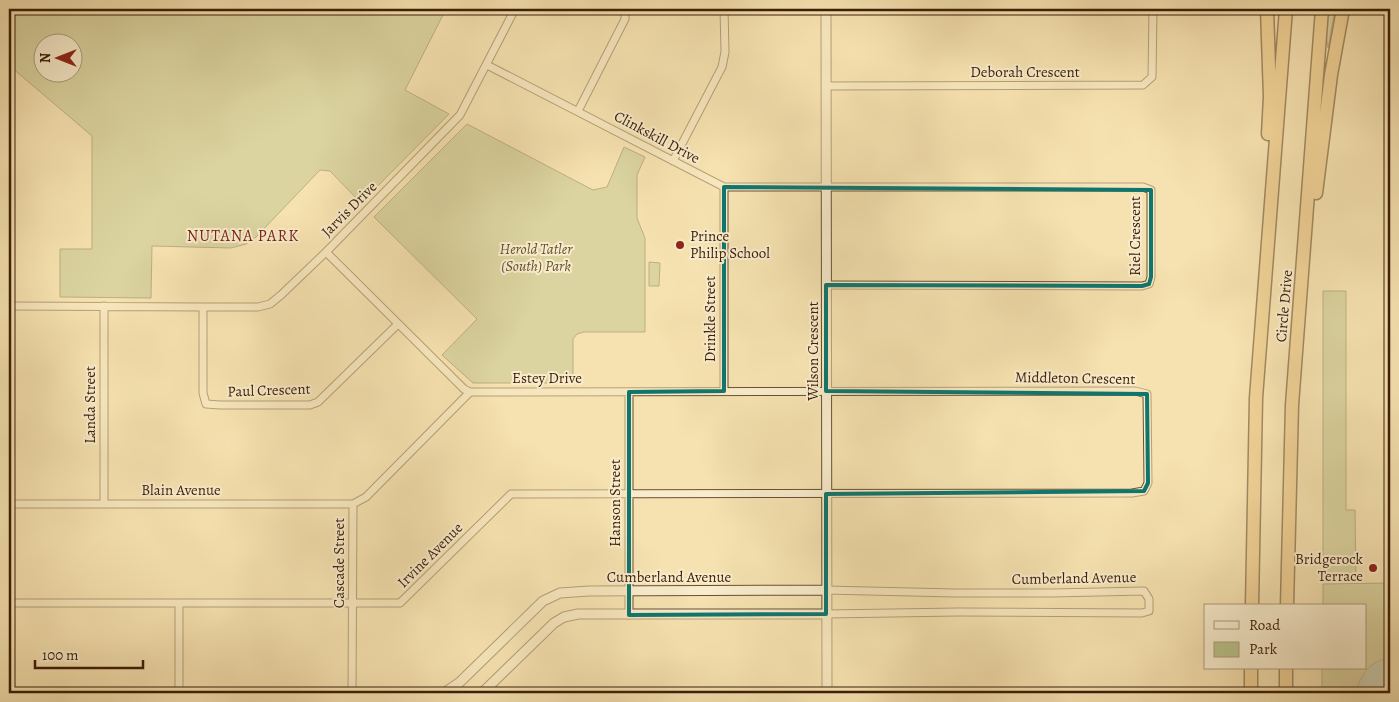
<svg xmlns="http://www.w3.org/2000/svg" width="1399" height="702" font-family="Alegreya,serif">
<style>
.green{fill:#bac38c;stroke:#7c704a;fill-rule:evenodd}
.water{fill:#9dbdb2;stroke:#777d6e}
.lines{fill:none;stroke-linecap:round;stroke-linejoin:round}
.minor-casing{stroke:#6b4f31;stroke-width:9}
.tertiary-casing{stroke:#6b4f31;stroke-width:11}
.motorway-casing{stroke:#3d1e07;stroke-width:15}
.minor{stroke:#f8eccc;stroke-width:7}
.tertiary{stroke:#f8eccc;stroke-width:9}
.motorway{stroke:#eac178;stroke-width:12}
.marked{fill:none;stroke:#0f766e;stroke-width:4;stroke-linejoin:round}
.poi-dot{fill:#8f2418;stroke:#f8eccc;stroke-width:2}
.labels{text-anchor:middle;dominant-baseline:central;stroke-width:4;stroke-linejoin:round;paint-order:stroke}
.street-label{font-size:15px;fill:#3d1e07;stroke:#f8eccc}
.poi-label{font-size:15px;fill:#3d1e07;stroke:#f8eccc;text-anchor:start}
.park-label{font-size:15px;font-style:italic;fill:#62502f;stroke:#f8eccc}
.neighbourhood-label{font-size:16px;letter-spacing:1px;fill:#7a1f14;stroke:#f8eccc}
</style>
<rect width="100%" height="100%" fill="#f5e2b0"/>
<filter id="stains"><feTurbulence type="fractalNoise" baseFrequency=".004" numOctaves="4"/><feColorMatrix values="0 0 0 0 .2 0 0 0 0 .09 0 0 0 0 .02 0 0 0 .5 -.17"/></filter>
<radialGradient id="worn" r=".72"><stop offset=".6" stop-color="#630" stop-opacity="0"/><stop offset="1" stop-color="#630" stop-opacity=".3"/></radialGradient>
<path class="green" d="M156,9H446L405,90L449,114L361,203L330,171L320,170L256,237L246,244L231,248L152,246L151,298L60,297V249H92V136L11,67L12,11H156ZM42,42H72V72H42Z
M1328,9H1335L1328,48L1326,33Z
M467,124L593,190L607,187L624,147L645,157L637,175V218L645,238V332H584L577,334L573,339V383H473L442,355L477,319L374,217Z
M649,262L660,263L659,286H649Z
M1323,291H1346V510H1355L1356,581L1323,580Z
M1390,583V693H1322V668H1365V606H1323V584Z"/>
<path class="water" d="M1390,658V693H1354C1363,674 1368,661 1390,658Z"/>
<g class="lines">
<g class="minor-casing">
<path id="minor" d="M487,65L724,187H1143L1151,190V277L1149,284L1142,286L826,285
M826,86L1143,85L1152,77L1153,9
M578,111L625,19V9
M673,161L722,67L725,52L724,9
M724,187V391
M9,306L203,307H258L270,304L281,295L326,252L460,115L515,9
M203,307V393L206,404L220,405H310L318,402L398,324
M629,392V615
M9,504H353L366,497L470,392
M104,504V306
M9,603H400L511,494L1132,493L1144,491L1148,483L1147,394L1135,391L470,392L464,389L326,252
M179,603V693
M826,614L958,612L1142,613L1149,611V599L1144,591L1053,593H954L826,590
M352,693L353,504"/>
</g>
<g class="tertiary-casing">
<path id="tertiary" d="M826,9L827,693
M444,693L460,682L543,601L560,593L589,591L826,590
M482,693L554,623L564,617L578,614H826"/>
</g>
<g class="motorway-casing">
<path id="motorway" d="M1267,9L1270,97L1268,134
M1316,193L1331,75L1343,9
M1252,606L1256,398L1286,9
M1287,606L1292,405L1322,9
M1251,693V668
M1286,693V668"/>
</g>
<use href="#minor" class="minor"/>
<use href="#tertiary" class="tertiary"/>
<use href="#motorway" class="motorway"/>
</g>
<path d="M0 0H1399V702H0ZM724,187L1151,190V277L1149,284L1142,286L826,285V391L1147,394L1148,483L1144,491L826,494V614L629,615V392L724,391Z" fill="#f5e2b0" fill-opacity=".55" fill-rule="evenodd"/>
<path class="marked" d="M724,187L1151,190V277L1149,284L1142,286L826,285V391L1147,394L1148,483L1144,491L826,494V614L629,615V392L724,391Z"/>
<g class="poi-dot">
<circle cx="680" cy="245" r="5"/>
<circle cx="1373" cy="568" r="5"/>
</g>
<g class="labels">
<g class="street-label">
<text x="1025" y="72">Deborah Crescent</text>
<text transform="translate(657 137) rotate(28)">Clinkskill Drive</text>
<text transform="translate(349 209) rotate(-45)">Jarvis Drive</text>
<text transform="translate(1135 236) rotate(-90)">Riel Crescent</text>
<text transform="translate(1284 306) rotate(-85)">Circle Drive</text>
<text transform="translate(710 319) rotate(-90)">Drinkle Street</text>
<text transform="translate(813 351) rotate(-90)">Wilson Crescent</text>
<text x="547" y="378">Estey Drive</text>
<text transform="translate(1075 378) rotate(1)">Middleton Crescent</text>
<text transform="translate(269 390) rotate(-2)">Paul Crescent</text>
<text transform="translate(90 405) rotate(-90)">Landa Street</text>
<text x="181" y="490">Blain Avenue</text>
<text transform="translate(615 503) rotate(-90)">Hanson Street</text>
<text transform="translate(430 555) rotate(-45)">Irvine Avenue</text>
<text transform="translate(339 563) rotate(-90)">Cascade Street</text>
<text x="669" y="577">Cumberland Avenue</text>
<text transform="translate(1074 578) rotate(-1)">Cumberland Avenue</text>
</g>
<g class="poi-label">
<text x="690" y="236">Prince<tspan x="690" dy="17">Philip School</tspan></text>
<text x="1363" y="559" text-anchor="end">Bridgerock<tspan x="1363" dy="17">Terrace</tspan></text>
</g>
<g class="park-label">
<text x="536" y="249">Herold Tatler<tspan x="536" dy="17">(South) Park</tspan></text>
</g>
<g class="neighbourhood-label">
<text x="243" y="236">NUTANA PARK</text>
</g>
</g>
<rect width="1399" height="702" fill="none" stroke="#f5e2b0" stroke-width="30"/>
<rect x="10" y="10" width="1379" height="682" fill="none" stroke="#3d1e07" stroke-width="2.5"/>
<rect x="15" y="15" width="1369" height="672" fill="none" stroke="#3d1e07"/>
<rect x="1204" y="604" width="162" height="65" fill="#f8eccc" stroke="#ad9a7d"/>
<rect x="1214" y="621" width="25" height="8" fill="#f8eccc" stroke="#ad9a7d"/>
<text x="1249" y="630" font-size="15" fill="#3d1e07">Road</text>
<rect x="1214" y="642" width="25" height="15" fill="#bac38c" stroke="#ad9a7d"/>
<text x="1249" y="654" font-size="15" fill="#3d1e07">Park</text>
<g transform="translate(58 58) rotate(270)"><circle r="24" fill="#f8eccc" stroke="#ad9a7d"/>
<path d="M0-4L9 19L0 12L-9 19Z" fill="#8f2418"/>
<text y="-8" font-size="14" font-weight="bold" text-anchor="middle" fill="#3d1e07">N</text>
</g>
<path d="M35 660v8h108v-8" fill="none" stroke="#3d1e07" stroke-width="2.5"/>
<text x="42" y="660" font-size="15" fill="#3d1e07" stroke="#f8eccc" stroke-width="4" paint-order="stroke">100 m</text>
<rect width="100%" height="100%" filter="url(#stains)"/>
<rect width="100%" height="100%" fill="url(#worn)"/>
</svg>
